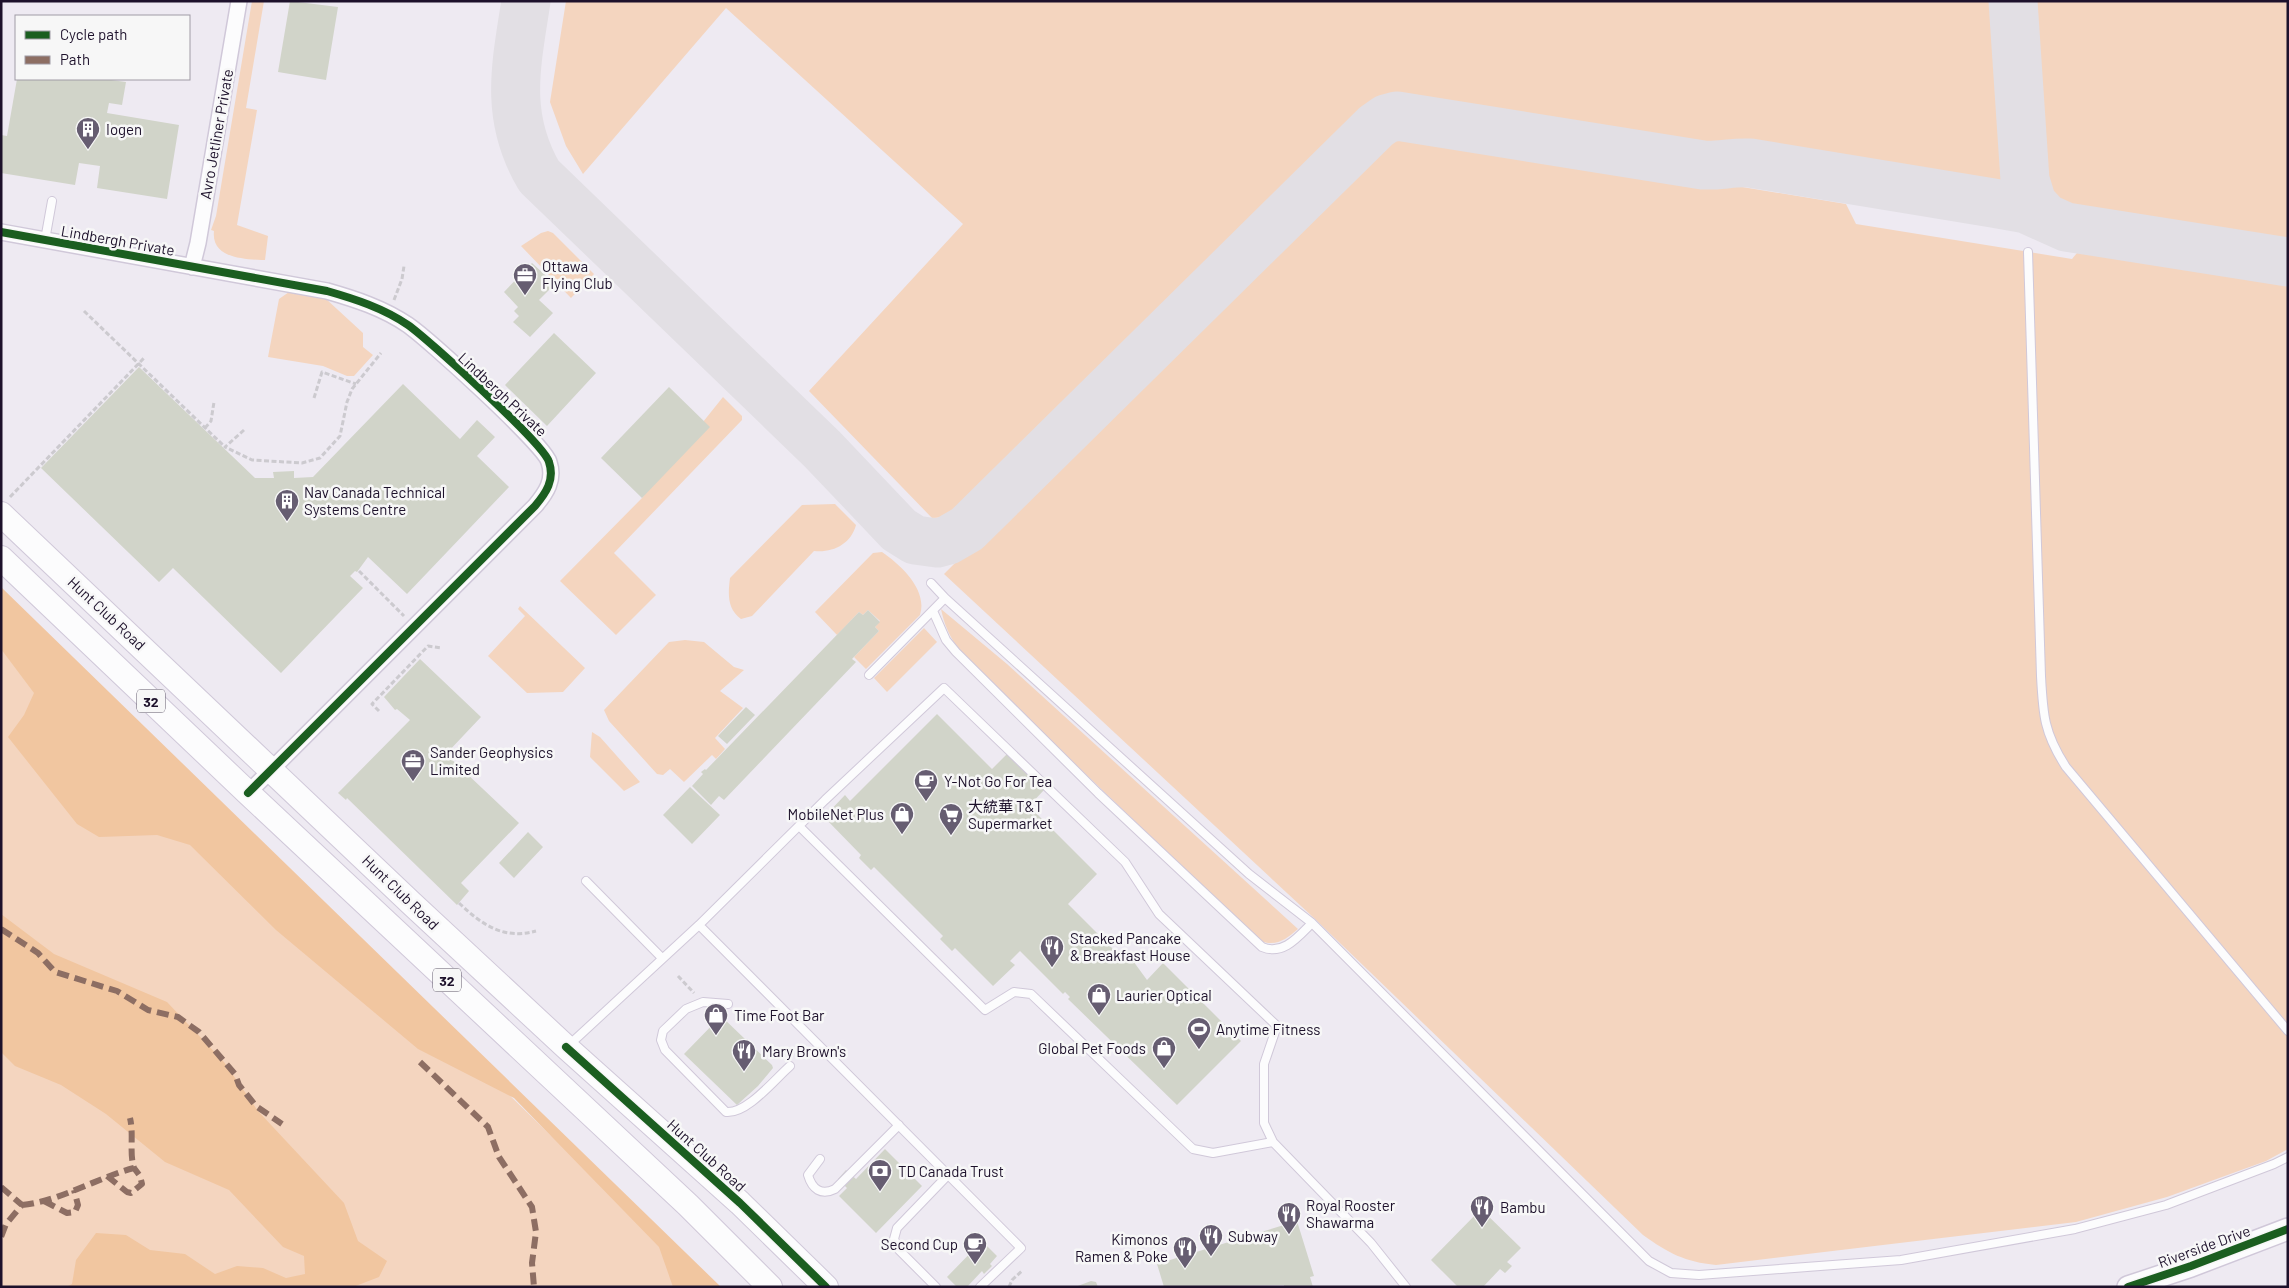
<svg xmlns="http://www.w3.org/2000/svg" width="2289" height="1288" font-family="Barlow,'Noto Sans SC',sans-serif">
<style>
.green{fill:#f4d5bf}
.forest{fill:#f1c6a0}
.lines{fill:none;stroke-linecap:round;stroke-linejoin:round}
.taxiway{stroke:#e2dfe4;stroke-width:49}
.building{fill:#d1d4c9}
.service-casing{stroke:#d0c8d9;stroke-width:10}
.minor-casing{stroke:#d0c8d9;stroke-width:18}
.secondary-casing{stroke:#d0c8d9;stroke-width:24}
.primary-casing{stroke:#d0c8d9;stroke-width:26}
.path{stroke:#cccacf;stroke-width:3;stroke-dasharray:5 2.5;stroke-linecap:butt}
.service{stroke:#fcfcfd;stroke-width:8}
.minor{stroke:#fcfcfd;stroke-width:15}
.secondary{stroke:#fcfcfd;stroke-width:21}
.primary{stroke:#fcfcfd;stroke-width:24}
.quiet{stroke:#8d6e63;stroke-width:6;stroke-dasharray:12 6;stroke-linecap:butt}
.cycleway-casing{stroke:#f7f7f7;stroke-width:11}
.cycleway{stroke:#1b5e20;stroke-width:8}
.labels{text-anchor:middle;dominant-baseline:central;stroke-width:5;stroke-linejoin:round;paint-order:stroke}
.shield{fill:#f7f7f7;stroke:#5e5668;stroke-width:1}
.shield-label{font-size:14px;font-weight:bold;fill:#1d112b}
.poi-label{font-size:15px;fill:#1d112b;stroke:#f7f7f7;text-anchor:start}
.street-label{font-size:15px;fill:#1d112b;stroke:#f7f7f7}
</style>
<rect width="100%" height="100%" fill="#eeeaf2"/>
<path class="green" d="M252,1H264L246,108L257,110L237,225L268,236L265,260H261C241,259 211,257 214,231L211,230L216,216Z
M566,1H1997L2009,174L1993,189L1720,145L1711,151L1386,98L960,516L932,518L809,391L963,224L726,8L583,174L566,146L550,102Z
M2028,1H2288V248L2111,219L2079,210L2043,188L2040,176Z
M1408,132L1846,204L1856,224L2072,259L2086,242L2288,276V1149L2266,1161L2167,1197L2076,1222L1716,1265C1685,1262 1668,1253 1643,1235L1315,919L944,574L1373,147L1391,137Z
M548,231L553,233L594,274L571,298L521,246L541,233Z
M289,292L325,298L363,333V347L373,355L354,376H347L323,366L268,357L279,299Z
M723,397L742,416V420L614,553L656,595L616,635L560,581L642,498Z
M835,504L856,525C851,544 833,553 814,551L752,616L741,619C727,609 728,594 730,578L802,505Z
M882,552C901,565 928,590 920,615L866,669L854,657L879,631L875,627L880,621L868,610L863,615L859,612L837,635L815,612L873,553Z
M1,599L706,1287H1Z
M520,606L585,668L563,692L527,693L488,656L525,616L518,609Z
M941,609L1007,664L1298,929C1286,939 1277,947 1260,941L980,673C960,652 947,638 941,609Z
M924,628L937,642L887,692L874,678Z
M685,640L704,642L734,667L744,670L720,691L743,708L715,738L725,749L716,759L712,755L684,782L670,769L663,775L657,774L609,721L604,710L669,642Z
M592,732L600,737L640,782L624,791L590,757Z"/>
<path class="forest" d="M1,587L721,1287H673L659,1247L514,1098L418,1049L276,930L190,845L157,835L99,837L77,824L8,737L24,715L34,693L1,649Z
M1,914L54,954L167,1002L224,1062L258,1111L344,1203L358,1241L387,1261L379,1277L353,1287H66L72,1284L76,1260L96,1233L126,1235L150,1250L185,1254L215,1274L237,1266L263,1268L286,1278L305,1274L304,1256L283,1247L229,1190L165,1162L106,1114L61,1085L15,1066L1,1052Z"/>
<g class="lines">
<path class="taxiway" d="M526,1C516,66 504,116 539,176L822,449L899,530L915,540L937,543L948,540L967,529L1376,126L1386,119L1397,116L1703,165C1719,166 1733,162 1750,163L1993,203L2026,209L2066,227L2288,262
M2013,1L2025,180L2032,203L2044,216"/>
</g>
<path class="building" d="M290,1L338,7L326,80L278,72Z
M17,79H104L126,82L122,105L109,103L107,113L179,125L167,199L97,188L100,166L79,163L75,185L1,173V135L7,136Z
M532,263L555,284L539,300L553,313L530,337L513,322L519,316L514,311L518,307L504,292Z
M554,333L596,373L547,426L505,385Z
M139,367L255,478H274L273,472L294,471V478L313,477L403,384L460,439L477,420L495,437L477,456L509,487L407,594L368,557L357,572L355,571L350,576L363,588L281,673L173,568L159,582L41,468Z
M669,387L710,427L642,498L601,458Z
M868,610L880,622L875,627L879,631L852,659L856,662L724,800L719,796L711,805L692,786L703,774L701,772L705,769L706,770L859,612L863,615Z
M420,659L481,717L446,754L519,823L461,883L469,891L457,905L347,798L346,800L338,793L410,720L397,709L395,710L384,697Z
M746,707L755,715L727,744L718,736Z
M937,714L992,769L1007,754L1044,790L1029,806L1097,874L1068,904L1123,959L1128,954L1147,980L1163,963L1241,1041L1177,1105L1068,999L1070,997L1065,992L1063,994L1020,951L1010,961L1015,965L993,986L955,948L952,951L940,939L943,936L874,867L871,870L859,858L861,855L824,817L845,795L850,801Z
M690,787L720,815L692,844L663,815Z
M528,832L543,847L514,878L499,863Z
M721,1016L772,1065L773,1068L758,1086L737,1105L684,1054Z
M885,1149L922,1186L876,1233L839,1196L847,1188L838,1179L846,1170L856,1179Z
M1481,1209L1521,1248L1507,1262L1512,1266L1505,1273L1500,1269L1483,1287H1458L1431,1260Z
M1297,1221L1314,1276L1310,1277L1313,1287H1284V1285L1164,1287L1157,1264Z
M982,1241L997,1256L990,1264L992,1266L984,1274L982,1271L967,1287H957L947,1277Z
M1091,1281L1096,1282L1098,1287H1075Z"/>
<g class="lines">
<g class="service-casing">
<path id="service" d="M45,240L52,201
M2028,252L2041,676C2043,715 2044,733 2066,767L2288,1031
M931,583L945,598
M933,611L946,640L956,652L1098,793L1262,947C1283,956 1298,937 1312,923
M869,675L945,598L1249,874L1312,923L1649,1261L1671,1273L1699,1275L1901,1260L2075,1229L2166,1205L2274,1164L2288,1157
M799,826L985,1010L1014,992L1031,994L1193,1149L1213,1153L1273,1142L1371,1243L1406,1287
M586,881L662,958
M699,925L1021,1248L980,1287
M728,1004L703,1002L686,1009L663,1031L661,1040L665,1050L726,1112C747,1114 774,1080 790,1066
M568,1046L699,925L825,800L944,688L1125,862L1159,914L1277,1026L1264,1064V1123L1273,1142
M820,1159L808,1175C812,1189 821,1196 835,1189L899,1125
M936,1287L899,1250L894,1239L897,1228L948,1175"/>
</g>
<g class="minor-casing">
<path id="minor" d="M1,232L327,291C355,299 383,308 408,325C428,339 544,444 549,462C555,480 546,493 535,506L248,793
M192,267L198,243L239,1"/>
</g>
<g class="secondary-casing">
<path id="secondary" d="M2128,1287L2191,1266L2288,1229"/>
</g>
<g class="primary-casing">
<path id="primary" d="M1,514L411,903L566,1047L740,1203L826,1287
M1,558L248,793L688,1205L770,1287"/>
</g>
<path class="path" d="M394,300L402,279L404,266
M84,311L225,447
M314,398L322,372L356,384
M205,428L211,421L214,402
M244,430L225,447L252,460L302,463L320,458L340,436L347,402L352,389L381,353
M10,497L144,358
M359,571L404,616
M379,711L372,704L428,646L441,648
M459,903C482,925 504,940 536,931
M678,976L694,993
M1009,1287L1012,1280L1023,1270"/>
<use href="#service" class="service"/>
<use href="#minor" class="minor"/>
<use href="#secondary" class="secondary"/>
<use href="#primary" class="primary"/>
<path class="quiet" d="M1,929L38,953L55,972L117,991L148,1010L178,1017L199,1032L235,1074L239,1085L256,1106L282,1124
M420,1062L488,1127L499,1157L532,1207L536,1232L532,1263L534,1287
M107,1176L127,1192L131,1193L142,1184L140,1176L134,1168
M1,1187L22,1205L6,1224L1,1237
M44,1201L67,1213L75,1212L78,1205L74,1190
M22,1205C61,1201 96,1178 134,1168C129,1153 134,1135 130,1118"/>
<g class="cycleway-casing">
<path id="cycleway" d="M1,232L327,291C355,299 383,308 408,325C428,339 544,444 549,462C555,480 546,493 535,506L248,793
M566,1047L740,1203L826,1287
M2128,1287L2191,1266L2288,1229"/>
</g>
<use href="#cycleway" class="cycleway"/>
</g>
<defs>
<g id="building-pin" transform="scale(1.25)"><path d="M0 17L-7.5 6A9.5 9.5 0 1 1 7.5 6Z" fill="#665d71" stroke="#f7f7f7"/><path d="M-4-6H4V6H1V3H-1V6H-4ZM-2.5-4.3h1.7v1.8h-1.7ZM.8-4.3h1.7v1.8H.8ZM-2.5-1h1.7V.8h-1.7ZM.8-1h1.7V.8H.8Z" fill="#fff"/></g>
<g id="office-pin" transform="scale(1.25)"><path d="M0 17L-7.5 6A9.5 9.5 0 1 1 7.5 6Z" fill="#665d71" stroke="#f7f7f7"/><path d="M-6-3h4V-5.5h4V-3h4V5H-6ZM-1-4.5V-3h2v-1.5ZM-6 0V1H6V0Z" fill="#fff"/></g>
<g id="cafe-pin" transform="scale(1.25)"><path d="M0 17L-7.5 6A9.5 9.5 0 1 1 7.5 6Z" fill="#665d71" stroke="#f7f7f7"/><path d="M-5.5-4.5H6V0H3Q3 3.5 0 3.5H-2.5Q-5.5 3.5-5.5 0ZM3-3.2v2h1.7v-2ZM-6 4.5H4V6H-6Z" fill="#fff"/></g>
<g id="shop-pin" transform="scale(1.25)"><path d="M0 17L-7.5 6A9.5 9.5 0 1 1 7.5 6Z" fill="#665d71" stroke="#f7f7f7"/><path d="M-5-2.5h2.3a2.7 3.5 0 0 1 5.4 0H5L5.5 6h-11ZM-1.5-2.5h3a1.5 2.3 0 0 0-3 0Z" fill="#fff"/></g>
<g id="supermarket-pin" transform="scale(1.25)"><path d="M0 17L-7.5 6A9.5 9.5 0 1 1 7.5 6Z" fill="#665d71" stroke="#f7f7f7"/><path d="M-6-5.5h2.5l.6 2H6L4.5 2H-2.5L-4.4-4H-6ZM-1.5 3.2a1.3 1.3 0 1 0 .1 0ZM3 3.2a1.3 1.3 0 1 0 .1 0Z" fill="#fff"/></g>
<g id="restaurant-pin" transform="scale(1.25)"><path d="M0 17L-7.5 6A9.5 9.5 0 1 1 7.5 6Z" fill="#665d71" stroke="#f7f7f7"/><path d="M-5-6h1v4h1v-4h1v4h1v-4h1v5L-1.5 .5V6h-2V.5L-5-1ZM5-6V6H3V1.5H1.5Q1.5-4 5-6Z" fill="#fff"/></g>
<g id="stadium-pin" transform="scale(1.25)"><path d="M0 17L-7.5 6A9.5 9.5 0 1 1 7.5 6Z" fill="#665d71" stroke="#f7f7f7"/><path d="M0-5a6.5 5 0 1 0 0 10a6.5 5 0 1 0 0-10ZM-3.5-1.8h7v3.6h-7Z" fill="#fff"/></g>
<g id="bank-pin" transform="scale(1.25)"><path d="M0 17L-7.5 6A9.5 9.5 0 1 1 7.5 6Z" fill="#665d71" stroke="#f7f7f7"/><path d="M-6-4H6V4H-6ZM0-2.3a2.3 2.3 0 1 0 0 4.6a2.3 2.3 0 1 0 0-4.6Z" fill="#fff"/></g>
</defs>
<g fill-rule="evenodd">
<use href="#building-pin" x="88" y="129"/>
<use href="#office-pin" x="525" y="275"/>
<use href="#building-pin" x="287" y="501"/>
<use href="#office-pin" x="413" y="761"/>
<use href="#cafe-pin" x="926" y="781"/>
<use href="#shop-pin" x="902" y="814"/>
<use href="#supermarket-pin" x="951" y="815"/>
<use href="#restaurant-pin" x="1052" y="947"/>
<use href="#shop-pin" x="1099" y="995"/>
<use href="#shop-pin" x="716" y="1015"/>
<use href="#stadium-pin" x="1199" y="1029"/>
<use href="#shop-pin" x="1164" y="1048"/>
<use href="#restaurant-pin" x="744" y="1051"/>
<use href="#bank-pin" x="880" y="1171"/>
<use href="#restaurant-pin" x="1482" y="1207"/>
<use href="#restaurant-pin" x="1289" y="1214"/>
<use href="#restaurant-pin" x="1211" y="1236"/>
<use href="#cafe-pin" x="975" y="1244"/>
<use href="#restaurant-pin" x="1185" y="1248"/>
</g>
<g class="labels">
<g class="shield">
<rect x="137" y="689.5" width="28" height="23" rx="4"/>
<rect x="433" y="968.5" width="28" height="23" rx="4"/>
</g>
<g class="shield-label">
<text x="151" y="701">32</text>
<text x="447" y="980">32</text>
</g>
<g class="poi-label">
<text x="106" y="129">Iogen</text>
<text x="542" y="266">Ottawa<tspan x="542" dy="17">Flying Club</tspan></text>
<text x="304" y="492">Nav Canada Technical<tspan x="304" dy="17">Systems Centre</tspan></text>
<text x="430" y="752">Sander Geophysics<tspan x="430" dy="17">Limited</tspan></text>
<text x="944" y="781">Y-Not Go For Tea</text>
<text x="968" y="806">大統華 T&amp;T<tspan x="968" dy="17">Supermarket</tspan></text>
<text x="884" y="814" text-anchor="end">MobileNet Plus</text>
<text x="1070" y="938">Stacked Pancake<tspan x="1070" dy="17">&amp; Breakfast House</tspan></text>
<text x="1116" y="995">Laurier Optical</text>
<text x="734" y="1015">Time Foot Bar</text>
<text x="1216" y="1029">Anytime Fitness</text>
<text x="1146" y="1048" text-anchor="end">Global Pet Foods</text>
<text x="762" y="1051">Mary Brown's</text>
<text x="898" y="1171">TD Canada Trust</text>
<text x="1306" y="1205">Royal Rooster<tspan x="1306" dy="17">Shawarma</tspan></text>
<text x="1500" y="1207">Bambu</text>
<text x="1228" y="1236">Subway</text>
<text x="1168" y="1239" text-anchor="end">Kimonos<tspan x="1168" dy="17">Ramen &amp; Poke</tspan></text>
<text x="958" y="1244" text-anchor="end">Second Cup</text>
</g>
<g class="street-label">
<text transform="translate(216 134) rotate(-80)">Avro Jetliner Private</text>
<text transform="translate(118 240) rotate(10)">Lindbergh Private</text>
<text transform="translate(503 394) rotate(43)">Lindbergh Private</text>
<text transform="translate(107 613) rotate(43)">Hunt Club Road</text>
<text transform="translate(401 892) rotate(44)">Hunt Club Road</text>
<text transform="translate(707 1155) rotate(42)">Hunt Club Road</text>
<text transform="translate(2204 1246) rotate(-20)">Riverside Drive</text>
</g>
</g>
<rect width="2289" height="1288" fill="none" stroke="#1d112b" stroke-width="5"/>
<rect x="15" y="15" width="175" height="65" fill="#f7f7f7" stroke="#a09ba5"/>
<rect x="25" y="31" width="25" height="8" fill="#1b5e20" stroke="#a09ba5"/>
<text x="60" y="40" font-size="15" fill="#1d112b">Cycle path</text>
<rect x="25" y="56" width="25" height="8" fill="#8d6e63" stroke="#a09ba5"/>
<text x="60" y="65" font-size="15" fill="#1d112b">Path</text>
</svg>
